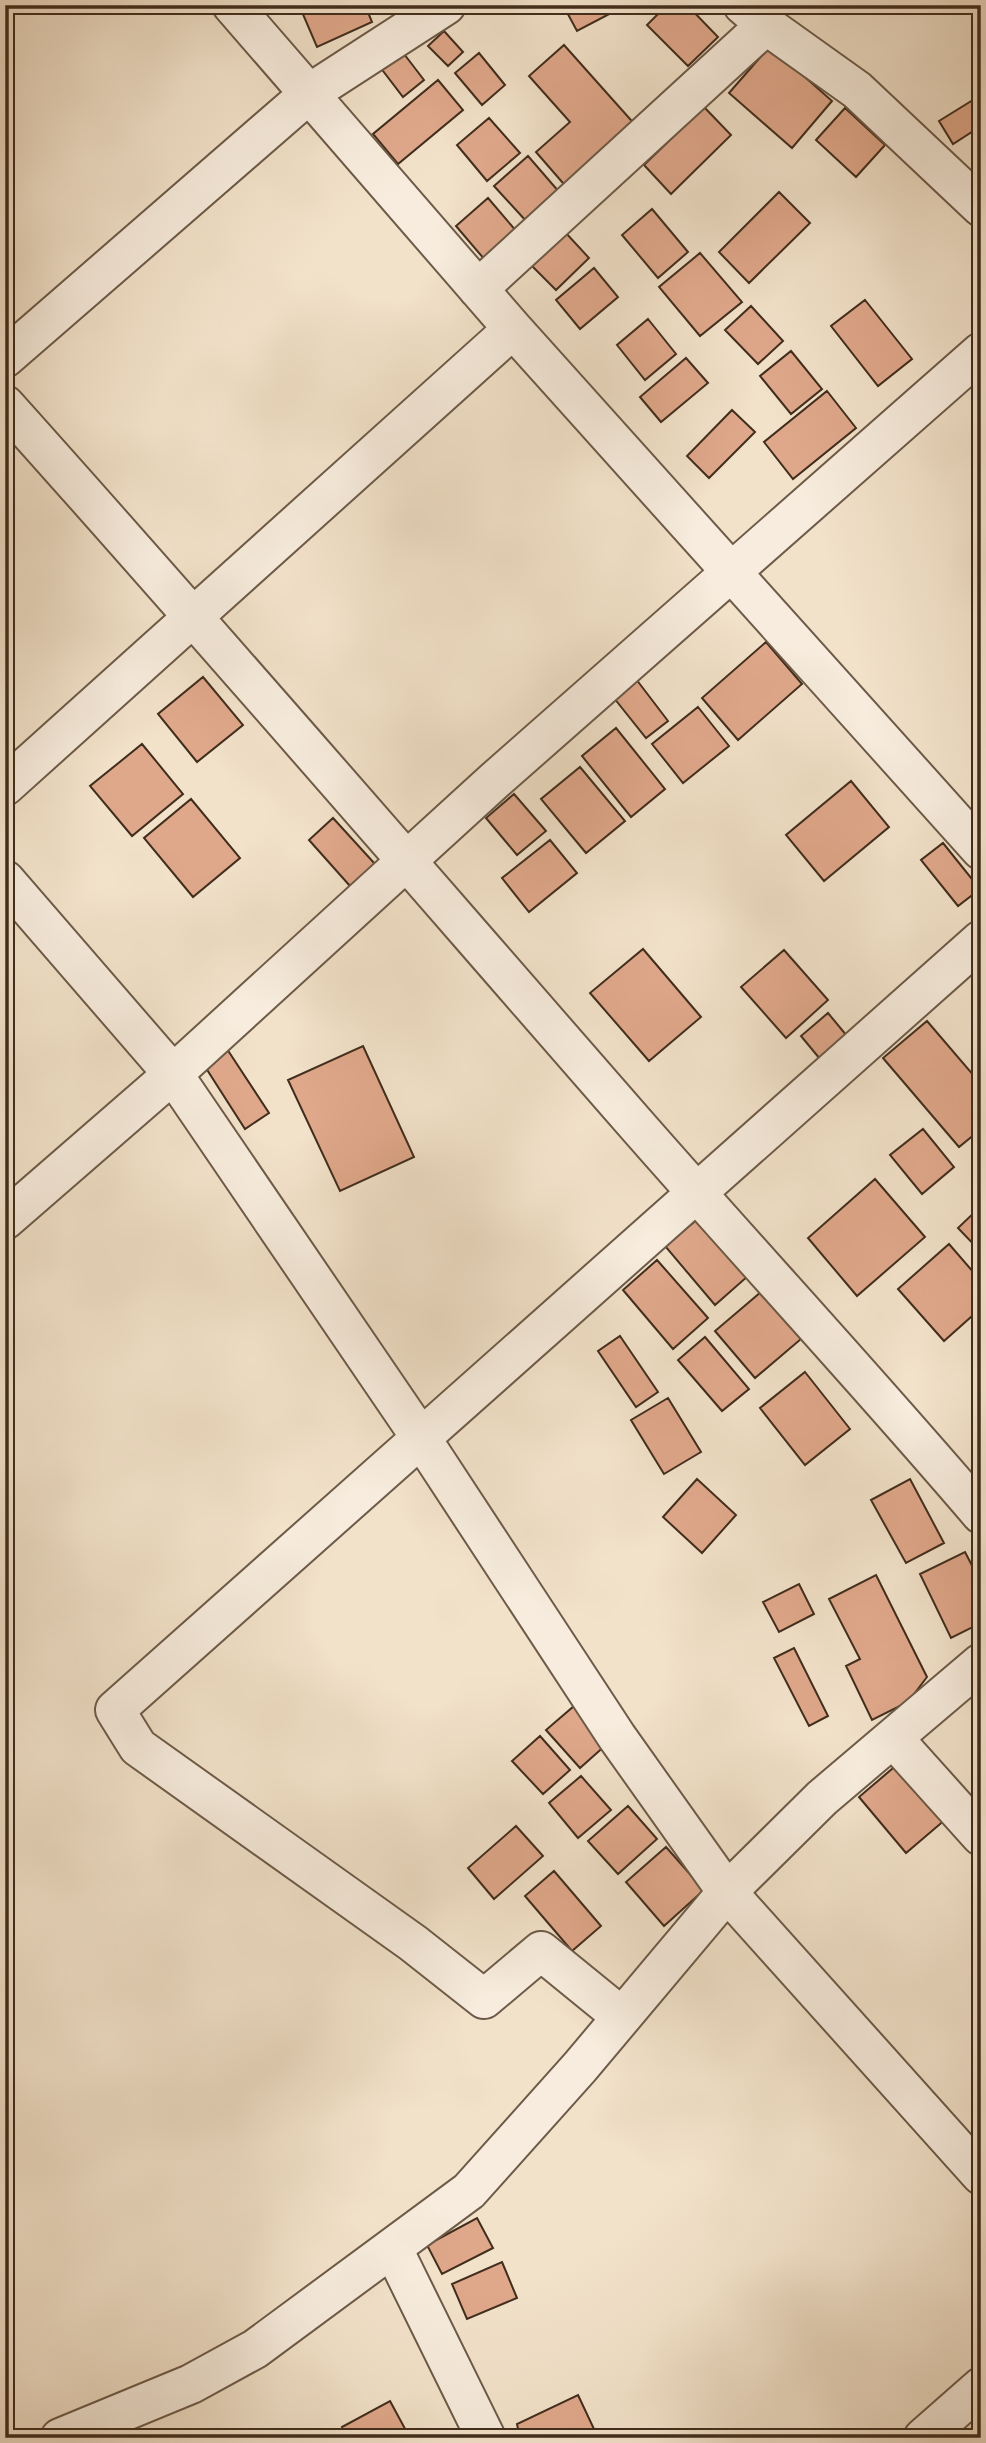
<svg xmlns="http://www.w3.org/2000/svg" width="986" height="2443" font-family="'Libre Bodoni',serif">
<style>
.building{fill:#e0a88b;stroke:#412d1d;stroke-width:2}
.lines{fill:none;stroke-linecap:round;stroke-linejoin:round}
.minor-casing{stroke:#6d5a48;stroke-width:42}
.minor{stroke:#f7ecdd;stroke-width:38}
</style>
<rect width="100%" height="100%" fill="#f2e2ca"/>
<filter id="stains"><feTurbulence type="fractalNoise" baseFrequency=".00286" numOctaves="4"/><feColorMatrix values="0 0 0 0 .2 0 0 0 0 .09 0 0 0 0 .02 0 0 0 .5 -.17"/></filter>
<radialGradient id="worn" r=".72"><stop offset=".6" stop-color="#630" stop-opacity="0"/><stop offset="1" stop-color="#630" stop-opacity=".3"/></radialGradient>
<path class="building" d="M299,5H365L372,22L317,47Z
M563,5H612L615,11L577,31Z
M667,5H687L718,37L688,66L647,25Z
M444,31L463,52L448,66L428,46Z
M564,45L638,128L569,190L536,152L570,122L529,76Z
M770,46L832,101L792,148L729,93Z
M401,50L424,80L403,97L380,67Z
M479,53L505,85L482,105L455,73Z
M438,80L463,110L398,164L373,134Z
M981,95V126L953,144L939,121Z
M704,107L731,135L671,194L644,165Z
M845,108L885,145L856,177L816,140Z
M489,118L520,153L487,181L457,145Z
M528,156L560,193L527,222L494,186Z
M779,192L810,223L749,283L719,252Z
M488,198L517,232L485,260L456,226Z
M652,209L688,252L658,278L622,235Z
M565,232L589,258L556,290L531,265Z
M700,253L742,302L700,336L659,287Z
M594,268L618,297L580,329L556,300Z
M865,300L912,359L878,386L831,326Z
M751,306L783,341L758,364L725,330Z
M648,319L676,354L645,380L617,345Z
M791,351L822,389L791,414L760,376Z
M686,358L708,383L661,422L640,397Z
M827,391L856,428L793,479L764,442Z
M732,410L755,432L709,478L687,456Z
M766,642L802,684L738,740L702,698Z
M203,677L243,725L197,762L158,714Z
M636,679L668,721L646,738L614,698Z
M698,707L729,746L683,783L652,744Z
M616,728L665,789L631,817L582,756Z
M142,744L183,794L132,836L90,786Z
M580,767L625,821L586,853L541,799Z
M851,781L889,827L824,881L786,835Z
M514,794L546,831L517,855L486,818Z
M191,799L240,858L193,897L144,838Z
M333,818L375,864L350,886L309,840Z
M550,840L577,873L529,912L502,878Z
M943,843L980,889L958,906L921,860Z
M643,949L701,1017L649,1061L590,993Z
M784,950L828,1000L786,1038L741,987Z
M828,1013L847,1036L820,1059L801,1036Z
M927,1021L981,1084V1129L959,1147L883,1058Z
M363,1046L414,1157L340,1191L288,1080Z
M227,1049L269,1113L245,1129L204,1065Z
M923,1129L954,1167L922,1194L890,1155Z
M875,1179L925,1237L857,1296L808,1238Z
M981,1206V1252L958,1228Z
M699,1218L748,1276L715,1305L665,1246Z
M949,1244L981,1281V1308L944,1341L898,1289Z
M657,1260L708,1318L673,1349L623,1290Z
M761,1292L801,1339L755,1378L715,1331Z
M620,1336L658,1392L636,1407L598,1351Z
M705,1337L749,1389L722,1411L678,1360Z
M805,1372L850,1429L805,1465L760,1408Z
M668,1398L701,1452L664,1474L631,1420Z
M697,1479L736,1515L702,1553L663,1517Z
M910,1479L944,1543L906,1563L871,1500Z
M965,1552L981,1583V1623L951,1638L920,1574Z
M876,1575L927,1677L908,1702L872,1720L846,1666L860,1659L829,1599Z
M799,1584L814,1614L779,1632L763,1602Z
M794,1648L828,1716L809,1726L774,1658Z
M574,1706L607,1744L580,1768L546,1730Z
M540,1736L570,1770L543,1794L512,1761Z
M899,1763L946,1819L906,1853L859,1797Z
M581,1776L611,1810L578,1838L549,1803Z
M628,1806L657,1839L618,1874L588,1841Z
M516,1826L543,1856L494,1899L468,1868Z
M666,1847L704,1890L664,1926L626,1882Z
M554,1871L601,1926L572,1951L525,1896Z
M477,2218L493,2248L442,2274L427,2245Z
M502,2262L517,2298L467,2319L452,2284Z
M578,2395L594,2429L577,2438H520L517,2424Z
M390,2401L410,2438H348L342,2427Z"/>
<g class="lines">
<g class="minor-casing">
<path id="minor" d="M232,5L513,329L981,850
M743,5L766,25L857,90L981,207
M478,289L766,25
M5,358L310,93L446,5
M5,405C215,639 420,877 627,1114C744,1248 865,1378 981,1514
M5,786L513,329
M5,880L173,1074L421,1438L617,1737L727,1892L981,2175
M5,1220L173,1074L494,781L981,352
M893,1738L981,1836
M622,2017L541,1951L484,1999L413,1943L138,1747L115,1710L981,940
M393,2249L486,2438
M60,2438L191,2384L255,2349L469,2191L580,2067L727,1892L822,1798L981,1663
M923,2438L981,2387"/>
</g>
<use href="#minor" class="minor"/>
</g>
<rect width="986" height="2443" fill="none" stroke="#f2e2ca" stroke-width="28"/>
<rect x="7" y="7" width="972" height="2429" fill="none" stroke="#412d1d" stroke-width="3.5"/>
<rect x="14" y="14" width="958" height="2415" fill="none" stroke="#412d1d" stroke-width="2"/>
<rect width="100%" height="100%" filter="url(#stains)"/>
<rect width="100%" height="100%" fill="url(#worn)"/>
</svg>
